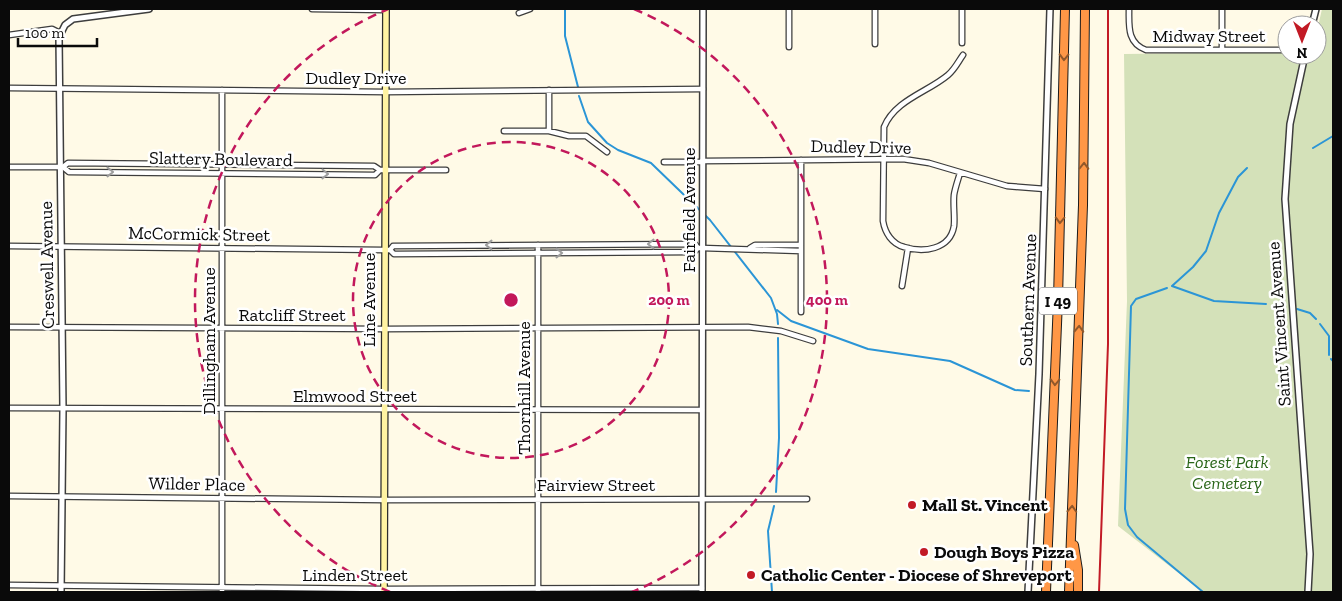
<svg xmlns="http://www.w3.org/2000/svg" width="1342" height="601" font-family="'Zilla Slab',serif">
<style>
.cemetery{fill:#d4e1b9}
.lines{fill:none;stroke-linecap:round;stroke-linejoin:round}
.stream{stroke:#2b95d6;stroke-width:2}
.minor-casing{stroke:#3d3d3d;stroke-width:7}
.tertiary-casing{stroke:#3d3d3d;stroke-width:8}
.secondary-casing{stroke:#2c2c2c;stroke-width:8}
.motorway-casing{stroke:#1b1b1b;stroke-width:10}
.minor{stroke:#fff;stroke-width:4.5}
.tertiary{stroke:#fff;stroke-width:5}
.secondary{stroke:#fff3a2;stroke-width:5.5}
.motorway{stroke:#ff9746;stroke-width:8}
.rail{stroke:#c21a25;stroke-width:2}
.oneway{stroke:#91582b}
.oneway2{stroke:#9d9d9d}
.ring{fill:none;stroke:#c2185b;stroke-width:2.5;stroke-dasharray:9 6}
.poi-dot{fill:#c21a25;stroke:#fff;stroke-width:2}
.labels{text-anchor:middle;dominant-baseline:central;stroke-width:5;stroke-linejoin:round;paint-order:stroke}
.shield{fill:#fff;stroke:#545454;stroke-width:1}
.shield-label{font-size:16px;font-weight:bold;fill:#0a0a0a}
.street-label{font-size:18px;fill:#0a0a0a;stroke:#fff}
.park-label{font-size:18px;font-style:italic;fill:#296518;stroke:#fff}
.poi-label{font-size:18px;font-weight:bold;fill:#0a0a0a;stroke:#fff;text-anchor:start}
.centre{fill:#c2185b;stroke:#fff;stroke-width:2.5}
.ring-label{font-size:15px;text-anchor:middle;font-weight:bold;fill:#c2185b;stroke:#fff;stroke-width:5;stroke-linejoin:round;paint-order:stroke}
</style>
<rect width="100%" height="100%" fill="#fffae7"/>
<path class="cemetery" d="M1322,9H1333V592H1203L1118,526L1127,301L1124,54L1287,52V55H1317V31Z"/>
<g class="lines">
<path class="stream" d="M565,9V36L578,87
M579,96L588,122L607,143L618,150L651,163L710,220L771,298L777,314L778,324
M1313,148L1333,136
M1247,168L1238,177L1219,213L1206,251L1193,267L1172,286L1214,301L1266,304
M1167,288L1136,299L1131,306L1125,509L1128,525L1137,537L1203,592
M1297,309L1310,313L1316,319
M777,310L791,321L868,349L950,361L1015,390L1029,391
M1320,324L1329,336V355
M1331,359L1333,361
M776,492L779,438L778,338
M772,592L768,531L774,506"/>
<g class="minor-casing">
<path id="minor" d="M312,9L386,10
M789,9V47
M962,9V43
M1129,9C1129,26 1127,43 1146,50H1287
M519,13L530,9
M9,35L52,29L60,33
M875,44V9
M1222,50V9
M9,88L386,92L703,89
M222,90V592
M549,90V131
M504,131H549L569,136H586L607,152
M702,161L903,159L929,163L1007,186L1045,189
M664,162H702
M9,167H63L68,163L374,166L380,170H446
M63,167L69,172L375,175L380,170
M960,173C958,180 955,188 954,195C953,206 955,216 954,226C950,250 923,253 904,247C892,244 885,233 883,221L884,127C895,100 928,92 948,75C955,69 958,62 963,55
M538,245V592
M9,246L384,250H390L394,254L694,252L698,248H702L801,251
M750,248L755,245H801
M390,250L393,246L695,244L698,248
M902,286L908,248
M801,312V160
M9,327L384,329L748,327L781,331L813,341
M9,408L702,410
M9,496L384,500L807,499
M9,585L384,589L702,588"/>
</g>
<g class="tertiary-casing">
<path id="tertiary" d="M1312,25L1316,9
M1305,55L1290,124L1285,199L1310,554L1308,592
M61,592L63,409L59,37L65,25L73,19L149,9
M702,592L703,9
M1028,592L1039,374L1050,9"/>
</g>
<g class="secondary-casing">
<path id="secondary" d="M384,592L386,9"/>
</g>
<g class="motorway-casing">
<path id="motorway" d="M1074,545L1078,570V592
M1046,592L1058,300L1065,9
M1069,592L1083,205L1085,9"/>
</g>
<use href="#minor" class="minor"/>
<use href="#tertiary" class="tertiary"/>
<use href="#secondary" class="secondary"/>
<use href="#motorway" class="motorway"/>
<path class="rail" d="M1099,592L1108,344V9"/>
</g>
<defs><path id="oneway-chevron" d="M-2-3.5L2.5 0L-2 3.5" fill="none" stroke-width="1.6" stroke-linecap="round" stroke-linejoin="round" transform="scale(1.25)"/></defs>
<g class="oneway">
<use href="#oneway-chevron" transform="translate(1064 57) rotate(91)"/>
<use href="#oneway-chevron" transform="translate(1084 166) rotate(-89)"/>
<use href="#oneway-chevron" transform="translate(1060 220) rotate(92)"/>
<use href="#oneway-chevron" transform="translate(1079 329) rotate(-88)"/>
<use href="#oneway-chevron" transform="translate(1055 382) rotate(92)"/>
<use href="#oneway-chevron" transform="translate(1072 509) rotate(-87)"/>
</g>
<g class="oneway2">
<use href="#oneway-chevron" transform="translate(110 172)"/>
<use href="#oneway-chevron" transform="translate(325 174) rotate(1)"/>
<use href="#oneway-chevron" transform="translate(651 244) rotate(180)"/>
<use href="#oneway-chevron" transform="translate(489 245) rotate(180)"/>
<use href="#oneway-chevron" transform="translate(559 253)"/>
</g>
<g class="ring">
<circle cx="511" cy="300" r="158"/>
<path d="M390 592A316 316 0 0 1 388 9M634 9A316 316 0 0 1 632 592"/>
</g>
<g class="poi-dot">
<circle cx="912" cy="505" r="5"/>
<circle cx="924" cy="552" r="5"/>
<circle cx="751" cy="575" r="5"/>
</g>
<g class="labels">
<rect class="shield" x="1039" y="287.5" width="38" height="27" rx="4"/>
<g class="shield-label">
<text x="1058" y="301">I 49</text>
</g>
<g class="street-label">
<text x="1209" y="36">Midway Street</text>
<text x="356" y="78">Dudley Drive</text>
<text transform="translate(861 147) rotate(1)">Dudley Drive</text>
<text transform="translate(221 159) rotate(1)">Slattery Boulevard</text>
<text transform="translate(689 210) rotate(-90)">Fairfield Avenue</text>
<text transform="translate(199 234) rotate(1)">McCormick Street</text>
<text transform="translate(47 265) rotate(-91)">Creswell Avenue</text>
<text transform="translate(369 300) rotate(-90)">Line Avenue</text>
<text transform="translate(1028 300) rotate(-88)">Southern Avenue</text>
<text x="292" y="315">Ratcliff Street</text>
<text transform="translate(1279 324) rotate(-94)">Saint Vincent Avenue</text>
<text transform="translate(209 341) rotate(-90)">Dillingham Avenue</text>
<text transform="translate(524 388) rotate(-90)">Thornhill Avenue</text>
<text x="355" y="396">Elmwood Street</text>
<text transform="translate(197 484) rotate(1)">Wilder Place</text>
<text x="596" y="485">Fairview Street</text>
<text x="355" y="575">Linden Street</text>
</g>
<g class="park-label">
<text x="1227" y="462">Forest Park<tspan x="1227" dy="21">Cemetery</tspan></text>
</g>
<g class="poi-label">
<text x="922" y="505">Mall St. Vincent</text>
<text x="934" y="552">Dough Boys Pizza</text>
<text x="761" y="575">Catholic Center - Diocese of Shreveport</text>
</g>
</g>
<circle cx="511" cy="300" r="8" class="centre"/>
<g class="ring-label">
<text x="669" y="305">200 m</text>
<text x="827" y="305">400 m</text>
</g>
<rect width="1342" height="601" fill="none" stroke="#0a0a0a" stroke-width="20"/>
<g transform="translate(1302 40) rotate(180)"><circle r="24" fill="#ffffff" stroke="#9d9d9d"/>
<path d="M0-4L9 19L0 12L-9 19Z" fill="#c21a25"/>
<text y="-8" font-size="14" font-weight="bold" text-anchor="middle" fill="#0a0a0a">N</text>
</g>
<path d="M18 38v8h79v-8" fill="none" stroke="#0a0a0a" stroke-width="2.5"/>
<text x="25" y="38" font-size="15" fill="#0a0a0a" stroke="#ffffff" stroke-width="4" paint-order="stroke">100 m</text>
</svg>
